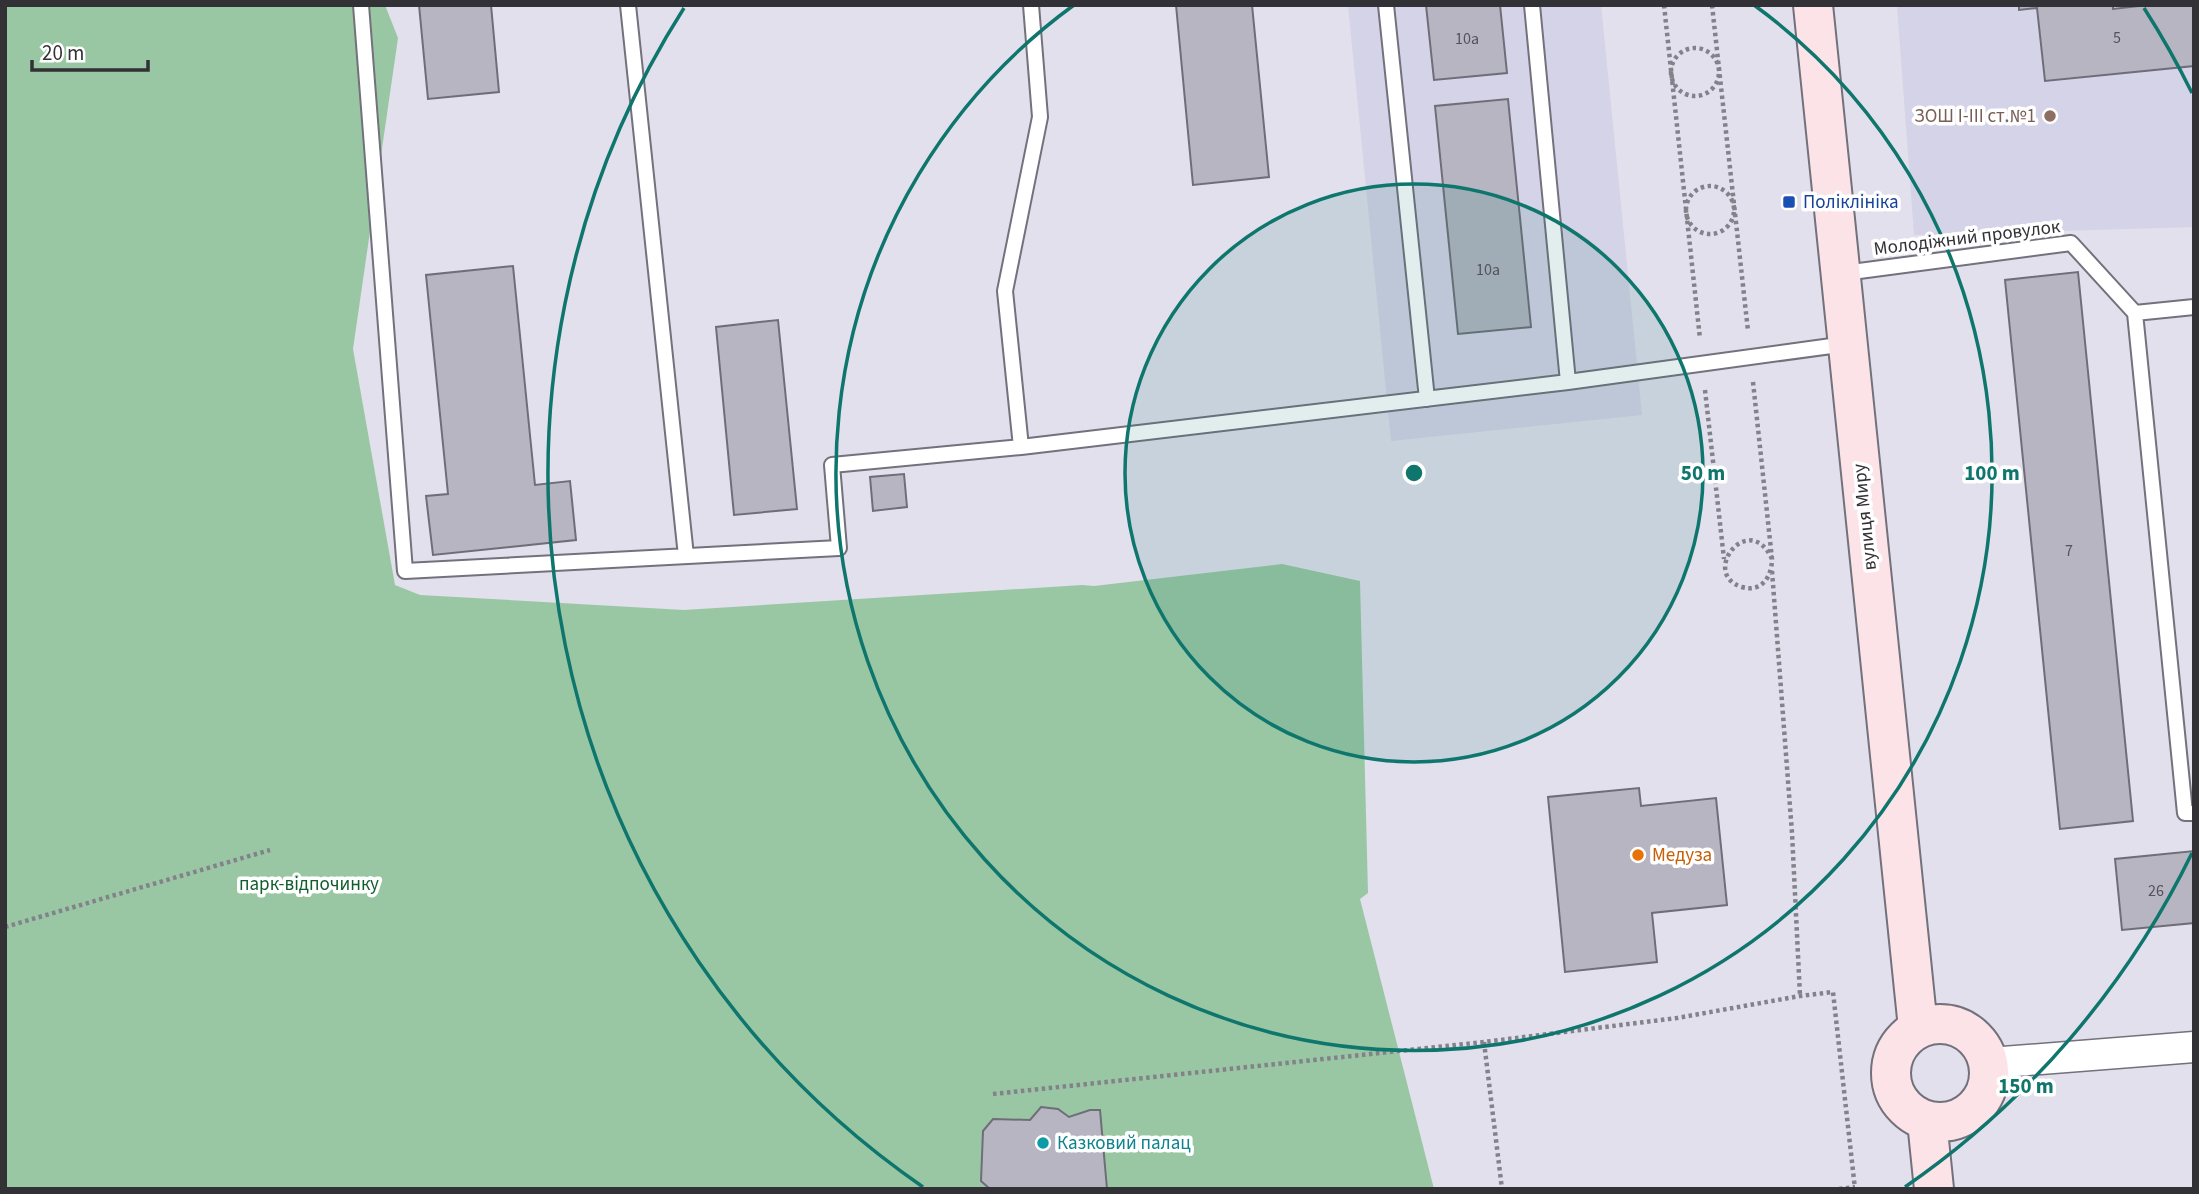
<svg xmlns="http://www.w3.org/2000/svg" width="2199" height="1194" font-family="'Source Sans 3',sans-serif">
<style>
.built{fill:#d5d3e7}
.green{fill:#9ac7a3}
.building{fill:#b6b5c1;stroke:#6f6e78;stroke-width:2}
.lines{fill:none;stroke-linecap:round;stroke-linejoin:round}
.lane-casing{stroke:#72717c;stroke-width:18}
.street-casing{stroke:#72717c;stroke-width:33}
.secondary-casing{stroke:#72717c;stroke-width:42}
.path{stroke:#83828b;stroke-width:4.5;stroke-dasharray:3.5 3.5;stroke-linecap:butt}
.lane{stroke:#fff;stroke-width:14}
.street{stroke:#fff;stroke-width:30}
.secondary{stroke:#fce3e7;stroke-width:38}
.ring{fill:none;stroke:#0f766e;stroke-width:3.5}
.education-dot{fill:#8d6e63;stroke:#fff;stroke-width:2.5}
.transit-dot{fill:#1a4fb4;stroke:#fff;stroke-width:2.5}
.food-dot{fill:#e8710a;stroke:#fff;stroke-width:2.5}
.culture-dot{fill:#0f9aa8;stroke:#fff;stroke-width:2.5}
.labels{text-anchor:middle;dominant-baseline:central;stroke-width:7;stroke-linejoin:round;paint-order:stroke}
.number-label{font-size:16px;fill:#525259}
.education-label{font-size:19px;fill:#785e54;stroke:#fff;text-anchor:end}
.transit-label{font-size:19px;fill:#164399;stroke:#fff;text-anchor:start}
.street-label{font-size:19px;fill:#313136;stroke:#fff}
.food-label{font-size:19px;fill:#c56008;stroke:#fff;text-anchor:start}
.park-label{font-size:19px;fill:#115d2d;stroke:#fff}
.culture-label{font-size:19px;fill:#0d838f;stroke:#fff;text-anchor:start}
.centre{fill:#0f766e;stroke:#fff;stroke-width:3.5}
.ring-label{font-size:21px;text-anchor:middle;font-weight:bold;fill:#0f766e;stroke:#fff;stroke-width:7;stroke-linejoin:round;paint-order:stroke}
</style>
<rect width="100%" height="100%" fill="#e1e0ec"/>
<path class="built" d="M1348,5H1601L1642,415L1391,441Z
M1897,5H2194V227L1914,235Z"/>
<path class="green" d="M5,5H385L398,38L353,349L395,585L420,595L684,610L1082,585L1094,586L1282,564L1360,581L1368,893L1360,899L1434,1189H5Z"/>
<path class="building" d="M419,5H491L499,92L428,99Z
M1176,5H1252L1269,177L1193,185Z
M1426,5H1500L1507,73L1434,80Z
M2019,5H2113V9L2148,5H2194V66L2045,81L2037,8L2019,10Z
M1508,99L1531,327L1458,334L1435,106Z
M513,266L535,485L570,481L576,540L433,555L426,496L448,494L426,275Z
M2078,272L2133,821L2060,829L2005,280Z
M778,320L797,509L734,515L716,327Z
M904,474L907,507L873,511L870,477Z
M1639,788L1641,806L1716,798L1727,905L1652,913L1657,962L1565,972L1548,797Z
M2194,851V923L2122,930L2115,859Z
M1041,1107L1058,1109L1069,1117L1090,1110H1100L1107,1189H990L981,1181L983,1131L993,1119L1030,1120Z"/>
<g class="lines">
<g class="lane-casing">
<path id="lane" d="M361,5L405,571L839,548L832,465L1021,447
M628,5L686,556
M1031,5L1040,117L1005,291L1021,447L1568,382L1846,344
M1386,5L1427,399
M1532,5L1568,382
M1844,273L2071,243L2135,313L2194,307
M2135,313L2185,813H2194"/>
</g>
<g class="street-casing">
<path id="street" d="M1990,1063L2194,1047"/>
</g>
<g class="secondary-casing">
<path id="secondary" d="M1813,5L1918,1028
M1891 1073a49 49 0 1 1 98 0a49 49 0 1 1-98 0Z
M1927,1121L1934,1189"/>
</g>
<path class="path" d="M1664,5L1700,339
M1712,5L1748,331
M1671 72a24 24 0 1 1 48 0a24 24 0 1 1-48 0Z
M1686 210a24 24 0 1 1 48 0a24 24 0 1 1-48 0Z
M1753,382L1772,559C1772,576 1762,593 1742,587C1699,574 1749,509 1772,559
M1705,390L1724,559
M1772,571L1792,833L1800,996
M5,927L270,850
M1484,1042L1502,1189
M993,1094L1484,1042L1677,1018L1800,996L1833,992L1855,1189
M1839,1189L1855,1187"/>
<use href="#lane" class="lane"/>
<use href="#street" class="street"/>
<use href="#secondary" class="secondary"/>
</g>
<circle cx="1414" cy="473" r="289" fill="#0f766e" fill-opacity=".12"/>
<g class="ring">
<circle cx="1414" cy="473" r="289"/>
<path d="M1754 5A578 578 0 1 1 1074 5"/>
<path d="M2192 853A866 866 0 0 1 1905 1187M923 1187A866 866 0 0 1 684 8M2144 8A866 866 0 0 1 2192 93"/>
</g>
<circle class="education-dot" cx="2050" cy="116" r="7"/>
<rect class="transit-dot" x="1782" y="195" width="14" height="14" rx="3.5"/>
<circle class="food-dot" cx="1638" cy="855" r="7"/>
<circle class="culture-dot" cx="1043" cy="1143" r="7"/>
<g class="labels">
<g class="number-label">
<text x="2117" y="38">5</text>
<text x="1467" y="39">10а</text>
<text x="1488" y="270">10а</text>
<text x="2069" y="551">7</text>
<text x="2156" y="891">26</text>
</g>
<g class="education-label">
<text x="2036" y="116">ЗОШ I-III ст.№1</text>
</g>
<g class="transit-label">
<text x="1803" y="202">Поліклініка</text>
</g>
<g class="street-label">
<text transform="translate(1967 238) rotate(-7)">Молодіжний провулок</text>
<text transform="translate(1865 517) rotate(-96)">вулиця Миру</text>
</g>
<g class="food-label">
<text x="1652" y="855">Медуза</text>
</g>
<g class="park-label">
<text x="309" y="884">парк-відпочинку</text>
</g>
<g class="culture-label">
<text x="1057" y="1143">Казковий палац</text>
</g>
</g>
<circle cx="1414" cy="473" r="10" class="centre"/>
<g class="ring-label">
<text x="1703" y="480">50 m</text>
<text x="1992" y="480">100 m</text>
<text x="2026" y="1093">150 m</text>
</g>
<rect width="2199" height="1194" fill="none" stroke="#313136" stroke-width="14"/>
<path d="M32 60v10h116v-10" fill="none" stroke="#313136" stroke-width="3.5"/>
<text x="42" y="60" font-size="21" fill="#313136" stroke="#ffffff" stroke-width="5" paint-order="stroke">20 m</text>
</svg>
